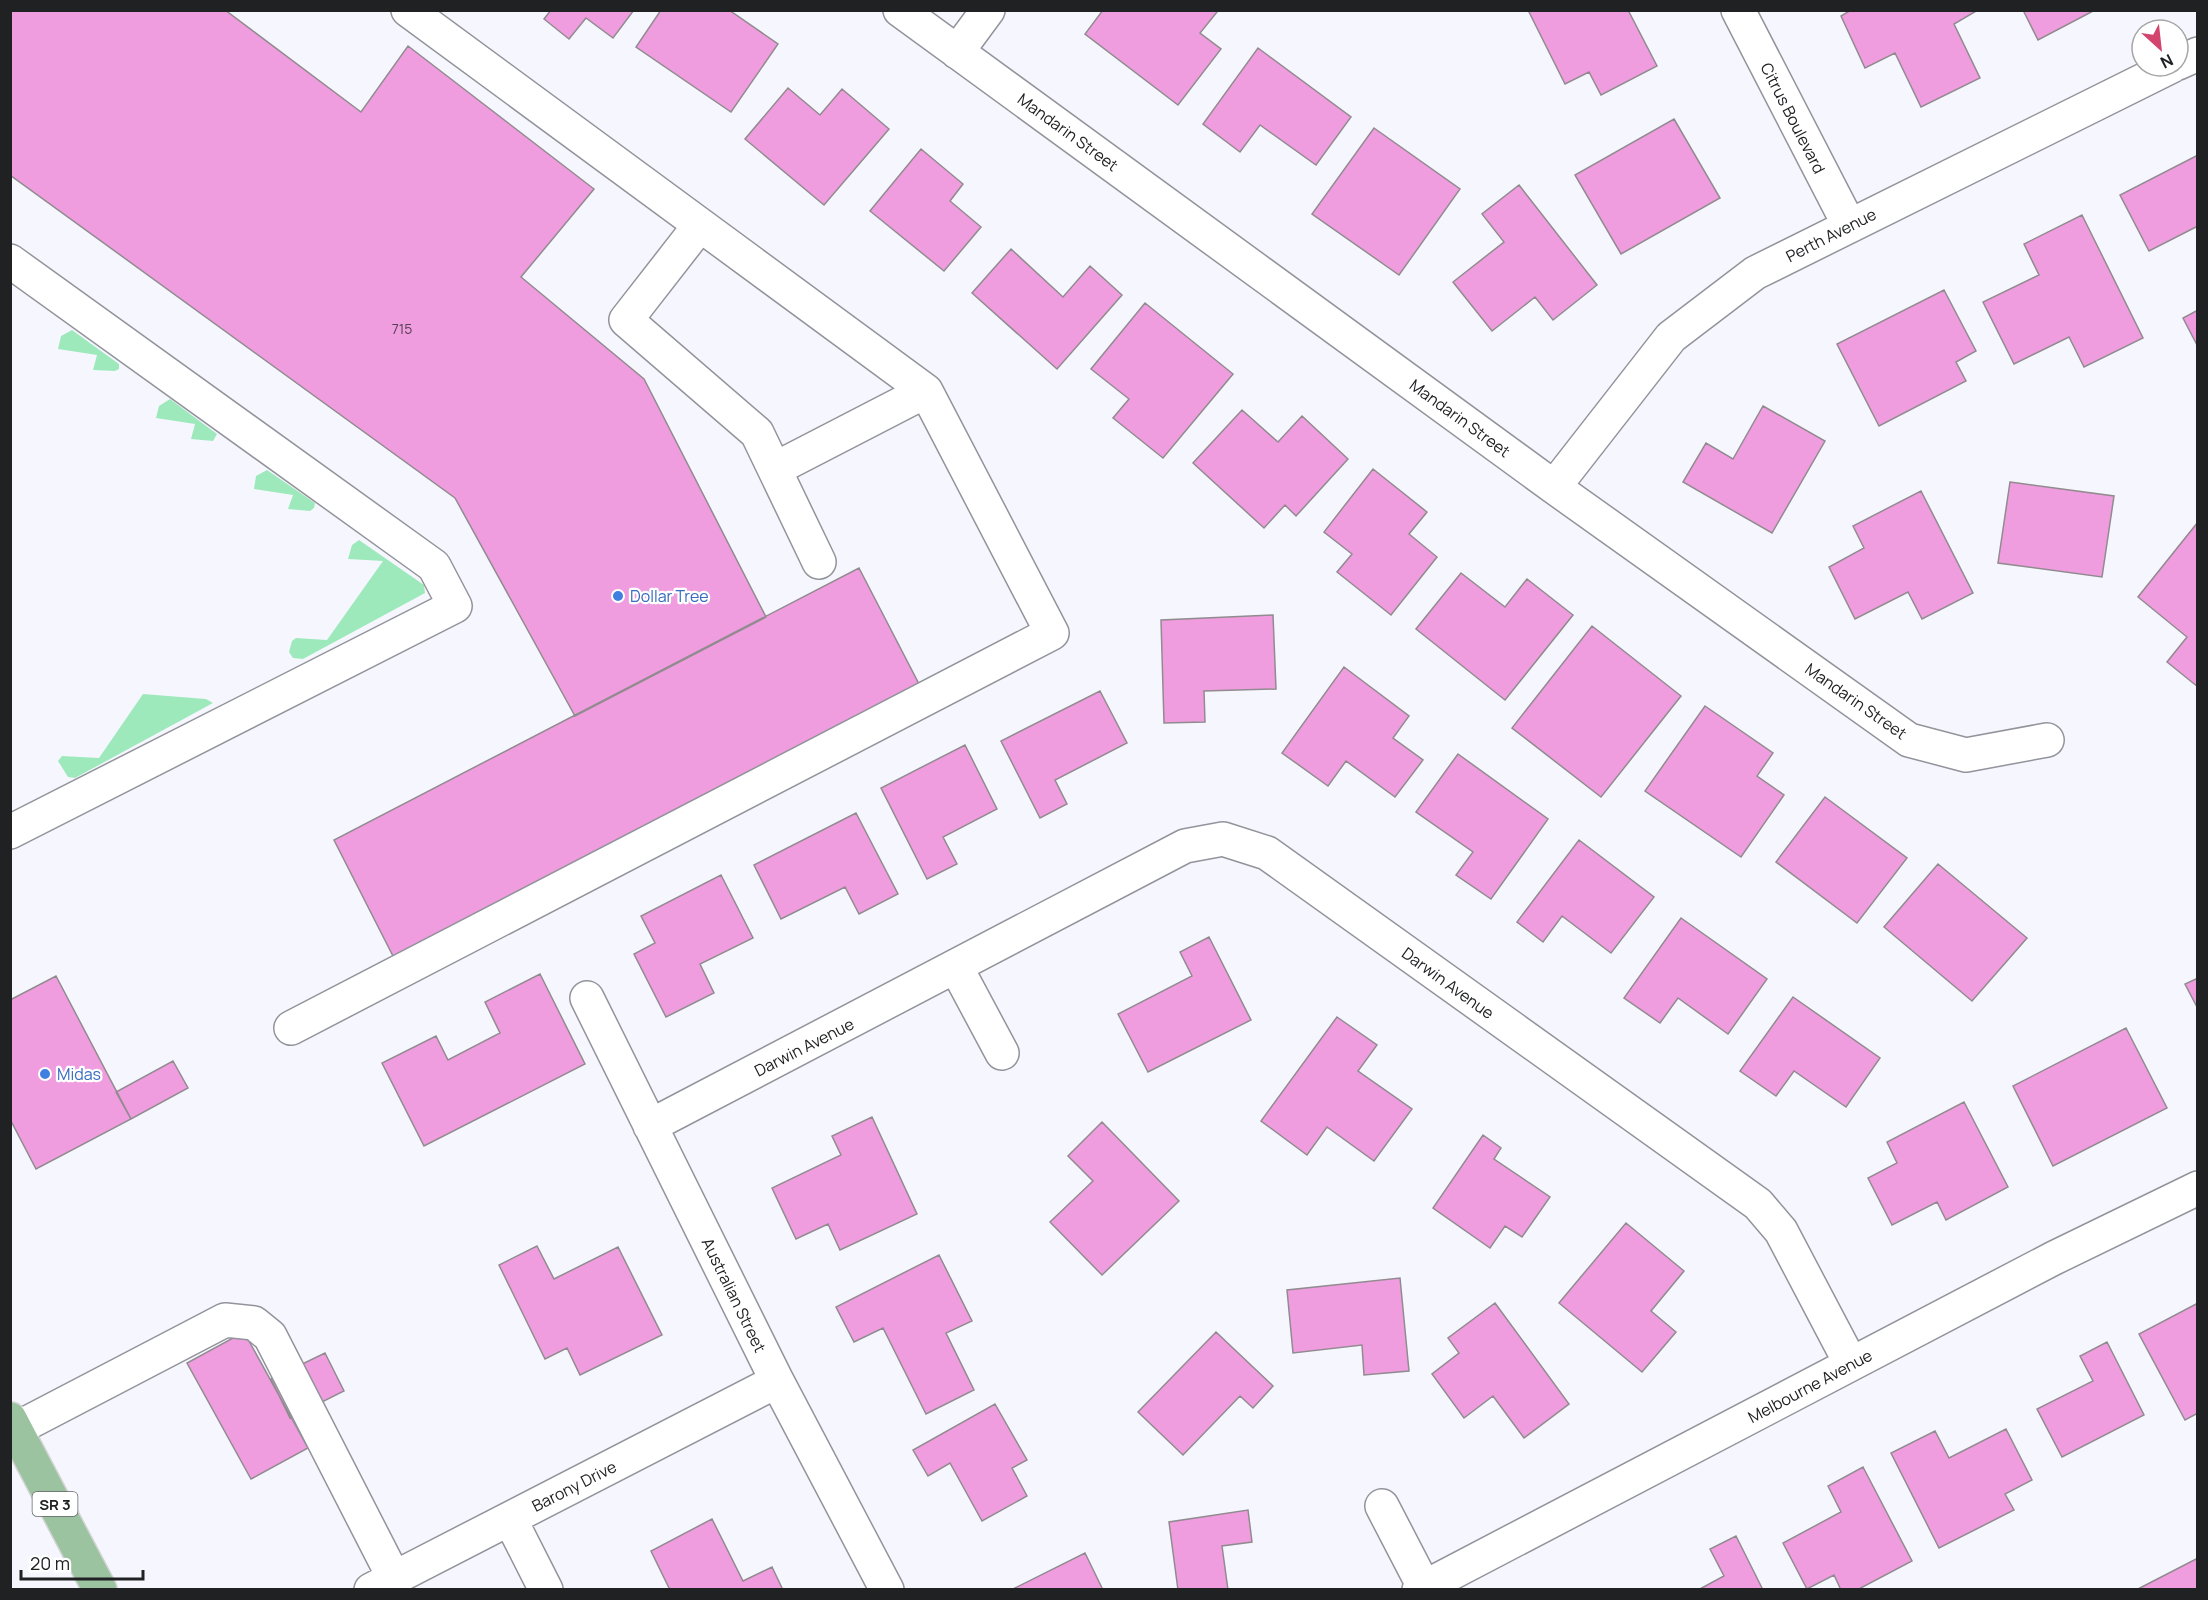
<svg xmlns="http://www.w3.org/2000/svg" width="2208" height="1600" font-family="Manrope,sans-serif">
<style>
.green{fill:#9ee9bc}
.building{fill:#f09ddf;stroke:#918b8f;stroke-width:1.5}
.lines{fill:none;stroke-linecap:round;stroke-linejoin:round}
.minor-casing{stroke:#93949b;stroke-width:36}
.major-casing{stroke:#d2d3d3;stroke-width:36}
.minor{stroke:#fff;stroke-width:33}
.major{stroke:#9cc3a0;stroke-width:33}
.shop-dot{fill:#3f7fe0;stroke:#fff;stroke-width:2}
.labels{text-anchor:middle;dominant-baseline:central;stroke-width:4.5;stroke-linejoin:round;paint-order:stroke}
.number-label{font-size:14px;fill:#544052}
.shield{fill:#fff;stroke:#636465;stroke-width:1.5}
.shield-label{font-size:15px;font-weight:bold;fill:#202123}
.street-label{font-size:16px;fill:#202123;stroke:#fff}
.shop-label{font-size:16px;fill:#366cbe;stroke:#fff;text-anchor:start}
</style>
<rect width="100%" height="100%" fill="#f6f7fe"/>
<path class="green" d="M72,330L119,364V369L115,371L93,370L97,355L58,349L61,336Z
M170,399L217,434L213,441L191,439L195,424L156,418L159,406Z
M267,470L315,503L314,508L310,511L288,509L293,495L254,489L256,476Z
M359,540L424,585L425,593L303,659L293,658L289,652L292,641L296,638L327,640L383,561L348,559L352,545Z
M143,694L206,699L213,703L75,778L68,777L58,761L62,756L99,758Z"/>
<path class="building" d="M10,10H225L361,112L408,46L594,189L521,277L644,379L766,617L575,716L455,498L10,175Z
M551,10H634L613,38L586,18L569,39L544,19Z
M661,10H729L778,44L731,112L636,47Z
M1103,10H1215L1217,12L1200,33L1221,49L1178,105L1085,34Z
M1528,10H1628L1657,66L1601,95L1589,72L1565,84Z
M1851,10H1978L1954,24L1980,78L1921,107L1895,53L1865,68L1841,16Z
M2023,10H2095L2038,40Z
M1258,48L1351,117L1316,165L1260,125L1240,152L1203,124Z
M788,88L820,115L842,89L889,129L824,205L745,139Z
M1674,119L1720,198L1621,254L1575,175Z
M1374,128L1460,189L1399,275L1312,214Z
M921,149L963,184L950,201L981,227L944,271L870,211Z
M2198,155V226L2149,251L2120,195Z
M1519,185L1597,285L1553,320L1535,297L1492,331L1453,282L1504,242L1482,214Z
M2082,215L2143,338L2084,367L2069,337L2014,364L1983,302L2039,275L2024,244Z
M1011,249L1063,297L1090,266L1122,295L1057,369L972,293Z
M1944,290L1976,351L1956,362L1966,381L1879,426L1837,344Z
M1145,303L1233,374L1163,458L1113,418L1129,399L1091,369Z
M2198,310V347L2183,318Z
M1763,406L1825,441L1772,533L1683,482L1706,443L1733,459Z
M1242,410L1278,442L1302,416L1348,459L1296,516L1285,505L1264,528L1193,463Z
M1373,469L1427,512L1409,534L1437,557L1391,615L1337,572L1352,554L1324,532Z
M2010,482L2114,496L2102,577L1998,563Z
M1921,491L1973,593L1922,619L1908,592L1855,619L1829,567L1864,548L1853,526Z
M2198,522V687L2167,662L2187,637L2138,597Z
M859,568L920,686L394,958L334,840Z
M1461,573L1505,607L1527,579L1573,615L1505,700L1416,629Z
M1273,615L1276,689L1204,691L1205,722L1164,723L1161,620Z
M1592,626L1681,696L1601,797L1512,728Z
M1344,667L1409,716L1393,738L1423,760L1395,797L1346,761L1328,786L1282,753Z
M1100,691L1127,743L1055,780L1067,804L1040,818L1001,741Z
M1705,706L1773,753L1757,776L1784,795L1741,857L1645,791Z
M965,745L997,809L943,837L957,864L927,879L881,788Z
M1458,754L1548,819L1491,899L1456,875L1473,852L1416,812Z
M1825,797L1907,858L1857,923L1776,862Z
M856,813L898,894L859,914L845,887L781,919L754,865Z
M1579,840L1654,897L1611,953L1562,916L1543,942L1517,922Z
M1938,864L2027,938L1972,1001L1884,927Z
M721,875L753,938L700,964L714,993L666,1017L634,954L655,943L641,916Z
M1681,918L1767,979L1728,1034L1678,998L1660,1023L1624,998Z
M1209,937L1251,1020L1148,1072L1118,1014L1192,976L1180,952Z
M540,974L585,1064L424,1146L382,1063L436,1036L448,1060L500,1033L485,1002Z
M56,976L131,1119L36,1169L10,1119V1000Z
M2198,978V1009L2185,984Z
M1793,997L1880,1058L1846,1107L1794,1071L1776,1096L1740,1071Z
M1337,1017L1377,1045L1358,1071L1412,1109L1374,1161L1327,1127L1307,1155L1261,1121Z
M2126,1028L2167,1108L2053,1166L2013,1086Z
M173,1061L188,1088L131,1119L116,1092Z
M1964,1102L2008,1187L1946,1220L1937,1202L1892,1225L1868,1178L1897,1163L1887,1142Z
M872,1117L917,1214L840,1250L828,1224L796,1239L772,1188L841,1155L832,1136Z
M1102,1122L1179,1201L1102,1275L1050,1222L1093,1181L1068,1156Z
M1483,1135L1501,1148L1494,1159L1550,1197L1522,1237L1505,1226L1490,1248L1433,1208Z
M1626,1223L1684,1271L1651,1311L1676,1332L1642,1372L1559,1303Z
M537,1246L554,1279L618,1247L662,1335L580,1375L567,1348L545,1359L499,1265Z
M939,1255L972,1321L946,1333L974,1390L926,1414L883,1328L854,1342L836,1307Z
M1400,1278L1409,1371L1364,1375L1362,1345L1293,1353L1287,1290Z
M1495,1303L1569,1404L1524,1438L1493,1396L1464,1418L1432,1374L1459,1353L1448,1338Z
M2198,1303V1413L2185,1420L2139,1334Z
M244,1332L308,1448L251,1479L187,1363Z
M1216,1332L1273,1386L1253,1408L1240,1396L1183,1455L1138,1412Z
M2107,1342L2144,1415L2062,1457L2037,1409L2093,1381L2080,1356Z
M325,1353L344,1391L290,1418L271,1379Z
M995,1404L1027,1460L1012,1468L1027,1496L982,1521L950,1463L928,1476L913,1450Z
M2006,1429L2032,1480L2005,1494L2014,1510L1939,1548L1891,1453L1935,1431L1949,1458Z
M1863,1467L1912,1561L1857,1590H1841L1834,1575L1807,1589L1783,1543L1841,1512L1828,1486Z
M1248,1510L1252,1542L1222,1546L1228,1590H1178L1169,1522Z
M712,1519L743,1581L772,1567L783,1590H670L651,1551Z
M1736,1536L1763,1590H1698L1724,1576L1710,1549Z
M1085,1553L1103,1590H1011Z
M2198,1558V1590H2136Z"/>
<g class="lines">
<g class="minor-casing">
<path id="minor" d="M900,10L1554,487L1909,740L1966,755L2047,740
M1738,10L1849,225
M957,52L988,10
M2178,63L2198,54
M700,225L626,320L757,433L819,562
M10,261L434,566L455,606L10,832
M775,469L926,391
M1554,487L1671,337L1755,273L2172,66
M956,967L1002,1053
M587,998L777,1381L887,1590
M291,1028L1052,633L926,391L408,10
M650,1126L1185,846L1223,839L1267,853L1758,1204L1781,1231L1851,1364
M16,1429L225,1320L254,1323L270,1336L394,1578
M1382,1506L1424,1587
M510,1519L546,1590
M371,1590L777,1381
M1419,1590L2054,1258L2198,1188"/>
</g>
<g class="major-casing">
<path id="major" d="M10,1419L100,1590"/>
</g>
<use href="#minor" class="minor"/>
<use href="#major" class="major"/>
</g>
<g class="shop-dot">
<circle cx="618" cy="596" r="6"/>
<circle cx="45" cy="1074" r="6"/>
</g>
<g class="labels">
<g class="number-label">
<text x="402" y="328">715</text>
</g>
<rect class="shield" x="32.5" y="1492" width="45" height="24" rx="4.5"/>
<g class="shield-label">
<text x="55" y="1504">SR 3</text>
</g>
<g class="street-label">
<text transform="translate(1793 118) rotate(63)">Citrus Boulevard</text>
<text transform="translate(1068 132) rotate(36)">Mandarin Street</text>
<text transform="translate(1831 235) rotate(-27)">Perth Avenue</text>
<text transform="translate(1460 418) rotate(36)">Mandarin Street</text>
<text transform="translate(1856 701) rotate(35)">Mandarin Street</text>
<text transform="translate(1448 983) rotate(36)">Darwin Avenue</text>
<text transform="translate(804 1047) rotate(-27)">Darwin Avenue</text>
<text transform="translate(734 1295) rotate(64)">Australian Street</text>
<text transform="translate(1810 1386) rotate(-28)">Melbourne Avenue</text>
<text transform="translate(574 1486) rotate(-27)">Barony Drive</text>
</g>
<g class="shop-label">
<text x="630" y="596">Dollar Tree</text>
<text x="57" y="1074">Midas</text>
</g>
</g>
<rect width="2208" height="1600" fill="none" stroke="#202123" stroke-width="24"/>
<g transform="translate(2160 48) rotate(153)"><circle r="28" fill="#ffffff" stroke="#a6a6a7" stroke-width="1.5"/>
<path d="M0-4.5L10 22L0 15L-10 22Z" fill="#d2446d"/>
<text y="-9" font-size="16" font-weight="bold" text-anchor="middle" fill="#202123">N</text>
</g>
<path d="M21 1570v9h122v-9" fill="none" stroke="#202123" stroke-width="3"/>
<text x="30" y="1570" font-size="18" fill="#202123" stroke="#ffffff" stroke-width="4.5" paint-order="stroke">20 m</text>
</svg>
